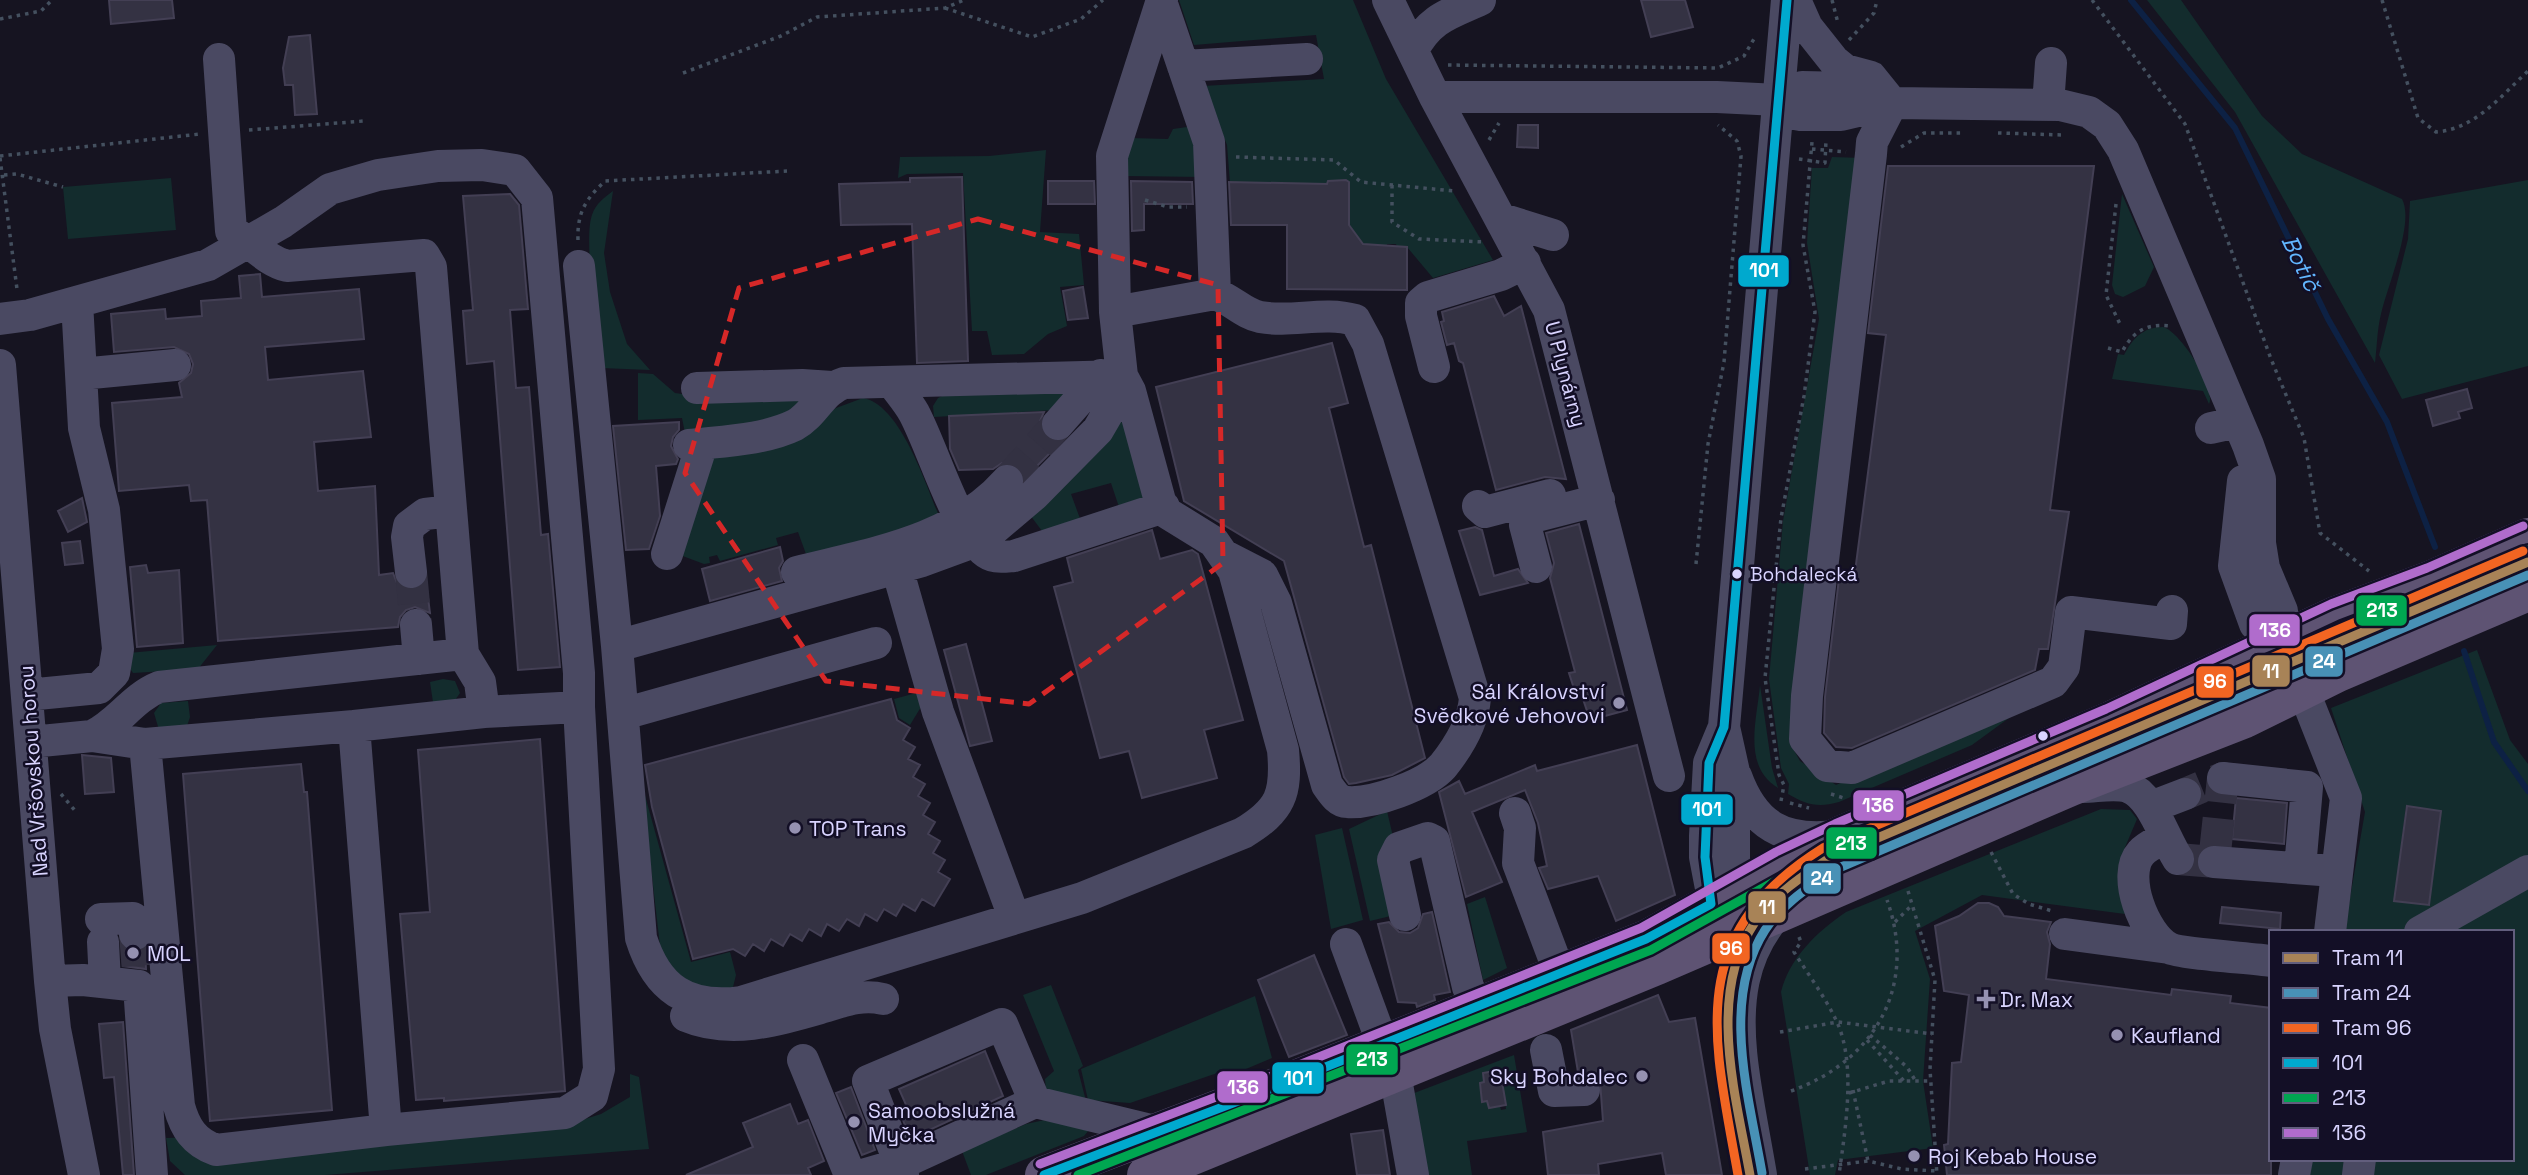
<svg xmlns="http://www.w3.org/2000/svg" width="2528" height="1175" font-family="'Space Grotesk',sans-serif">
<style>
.green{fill:#132c2d;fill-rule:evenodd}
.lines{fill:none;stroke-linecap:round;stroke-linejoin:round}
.stream{stroke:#0d2144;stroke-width:6}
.building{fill:#343243;stroke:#433f54;stroke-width:2}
.minor-tunnel{stroke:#333142;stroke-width:32;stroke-dasharray:32 16;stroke-linecap:butt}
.path{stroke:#44505f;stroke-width:3.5;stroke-dasharray:3.5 5;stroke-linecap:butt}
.minor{stroke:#4a4962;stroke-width:32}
.major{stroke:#5e5373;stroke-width:38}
.bus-1-casing{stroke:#130f26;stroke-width:14}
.bus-2-casing{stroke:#130f26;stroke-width:14}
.bus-3-casing{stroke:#130f26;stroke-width:14}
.bus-1{stroke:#00a9ce;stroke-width:9}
.bus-2{stroke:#00a651;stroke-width:9}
.bus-3{stroke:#b06ccc;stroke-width:9}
.tram-1-casing{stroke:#130f26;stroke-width:14}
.tram-2-casing{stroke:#130f26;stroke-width:14}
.tram-3-casing{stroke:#130f26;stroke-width:14}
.tram-1{stroke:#a88357;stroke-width:9}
.tram-2{stroke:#4891b6;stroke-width:9}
.tram-3{stroke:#f26522;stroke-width:9}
.marked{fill:none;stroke:#d62828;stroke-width:5;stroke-dasharray:14 9;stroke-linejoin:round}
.bus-dot{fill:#d9d4ff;stroke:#130f26;stroke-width:2.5}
.poi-dot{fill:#9591b1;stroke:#130f26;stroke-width:2.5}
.labels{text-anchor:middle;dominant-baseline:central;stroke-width:5;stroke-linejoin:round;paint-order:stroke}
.bus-label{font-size:19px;fill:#d9d4ff;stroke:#130f26;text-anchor:start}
.street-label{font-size:21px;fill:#d9d4ff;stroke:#130f26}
.poi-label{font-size:21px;fill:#d9d4ff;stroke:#130f26;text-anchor:start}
.water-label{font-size:23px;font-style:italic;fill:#62b6ff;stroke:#130f26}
.line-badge{stroke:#130f26;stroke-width:2.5}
.badge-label{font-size:19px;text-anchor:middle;font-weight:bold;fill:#fff}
</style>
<rect width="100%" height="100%" fill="#161421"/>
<path class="green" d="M1179,0H1353L1386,79L1493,260L1433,278L1407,247L1397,248L1396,244H1387V248H1356L1349,225L1346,180L1328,181L1327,184L1230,183L1227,145L1203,86L1324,79L1316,35L1194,45Z
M2147,0H2181L2262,116L2302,154L2402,199C2415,222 2387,287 2381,314C2377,330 2377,347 2375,363L2235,112Z
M1194,126L1204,177L1125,176L1130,138L1168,139L1173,129Z
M1046,150L1040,232L1079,234L1084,285L1060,287L1067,326L1048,334L1024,354L992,355L987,331H972L963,173L907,174L898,178L900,157L989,156Z
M1832,157L1863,158L1791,745L1800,761L1836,785L2011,708L2009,718L1972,745L1839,802C1818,808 1807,805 1788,794L1789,784L1781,768L1769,679L1783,521L1819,319L1807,243L1812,168H1828Z
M171,178L176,230L68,239L63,187Z
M2528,180V366L2402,399L2379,355L2408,239L2410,201Z
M613,191L604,253L610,292L627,344L650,370L601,368C598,336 583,240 592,215C596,203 604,198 613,191Z
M2122,194L2154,267L2145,286L2123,297L2115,294L2112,285Z
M2163,327C2180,331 2217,389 2209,404L2203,391L2112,379L2118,354L2124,355C2133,338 2143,327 2163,327Z
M638,373L653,374L675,393L710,398L789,393L809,403L797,413L686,438L682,418L638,420Z
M1068,389L1057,410L934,417L933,406L938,398L948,393Z
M863,398C902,405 927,489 942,523L806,554L798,532L776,538L778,545L720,561L717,555L709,557L710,563L704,564L672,552L699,466L722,451L804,429L836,408Z
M1122,422L1128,427L1147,498L1121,513L1111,483L1071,494L1082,524L1045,535L1030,515L1117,423Z
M217,645L198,669L133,673L127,664L128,653Z
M2477,650L2510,740L2528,764V1175H2306L2308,1159H2512V932H2344L2365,812L2331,708ZM2406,807L2441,811L2428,905L2394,901Z
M443,679L455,681L460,693L451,706L434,709L430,682Z
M1760,685L1772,768L1778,788C1742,766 1757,720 1760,685Z
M920,692L924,702L910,725L899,718L894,699Z
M188,701L190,717L186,729L159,730L154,713L161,703Z
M641,781L691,962L730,952L736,975L733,987L706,994L662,963Z
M2101,809L2130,810L2137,819C2118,865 2114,863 2125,914L1982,895L1915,931L1930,979L1923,1081L1933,1148L1838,1160L1835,1175H1810L1781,992C1790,957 1817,932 1846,912Z
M1387,811L1394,841L1399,914L1370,921L1349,829Z
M1342,828L1363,920L1331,929L1315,835Z
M1485,897L1507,968L1483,980L1467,904Z
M1051,985L1083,1066L1078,1070L1086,1101L1046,1091L1045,1079L1054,1071L1023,995Z
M1255,996L1272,1058L1246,1069L1226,1070L1130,1103L1088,1100L1081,1069Z
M1514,1055L1527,1132L1467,1141L1472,1175H1424L1409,1095ZM1500,1070L1506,1109L1501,1110L1500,1106L1489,1108L1487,1101H1483L1480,1083L1484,1082L1483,1073Z
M630,1074L639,1077L649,1149L325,1175H185L170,1161L166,1138L563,1126L601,1114L630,1097Z
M1054,1118L1089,1130L1084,1136L986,1175H971L962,1151L1026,1124Z"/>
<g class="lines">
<path class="stream" d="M2131,0L2235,128L2328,319L2387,422L2435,547
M2464,651L2494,742L2528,791"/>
</g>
<path class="building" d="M109,0H172L174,18L111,24Z
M1641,0H1685L1693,27L1651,37Z
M310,35L317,114L295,115L293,85H285L283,68L289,37Z
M1518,125H1538V148L1517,147Z
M1888,166H2094L2050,510L2069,512L2048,649H2039L2035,670L1852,748L1836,747L1824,733L1825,697L1840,570L1855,572L1886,335L1868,333Z
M962,177L968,361L917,363L912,224L841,225L839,184L910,182V178Z
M1346,180L1349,182V225L1363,244L1407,247V290L1287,289V225H1231L1229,182L1327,184L1328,181Z
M1048,181H1094L1095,204H1048Z
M1131,181L1192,182L1193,204H1144V230L1132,231Z
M510,194L519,205L528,309L510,310L516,388L529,387L541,535L548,534L560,667L518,670L494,361L467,364L463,311L473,310L463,196Z
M260,274L262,297L359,289L364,339L265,347L268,380L363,371L371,437L314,442L318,491L375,486L379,575L393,573L397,583L412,590L426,582L430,613L415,607L406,610L400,617L398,627L218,641L207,500L191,501L189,485L119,491L112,403L182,397L179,383L191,373L193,364L189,354L174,347L114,352L111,314L165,309L166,319L202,316L201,301L241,298L239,276Z
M1083,287L1088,318L1068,320L1063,291Z
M1494,296L1504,316L1521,306L1566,479L1545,477L1496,490L1463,363L1459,361L1454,343L1447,345L1441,322L1444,321L1442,312Z
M1332,343L1348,403L1329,408L1364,547L1371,545L1425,758L1392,775L1356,783L1349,784L1344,777L1284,561L1184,501L1156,387Z
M2467,389L2472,408L2458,412L2460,418L2433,426L2426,400Z
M1044,412L1040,421L1041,431L1046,438L1061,442L1025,478L1021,469L1011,463H1002L993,469L959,470L950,449L949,416Z
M679,422V430L673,437L671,446L678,459L676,464L656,466L660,516L649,549L626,550L613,426Z
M82,498L87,522L68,532L58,511Z
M1579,524L1627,710L1590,720L1582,696L1577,698L1569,673L1575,672L1550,578L1554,563L1546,533Z
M1475,527L1482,530L1494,576L1518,569L1528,583L1480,595L1459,531Z
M1152,530L1160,559L1192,550L1198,554L1243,720L1204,730L1217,778L1142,798L1129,751L1100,758L1054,587L1073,582L1067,558Z
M80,541L83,563L65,565L62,543Z
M780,547L783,561L779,568L782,581L710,601L702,569Z
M146,565L148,573L179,570L183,643L137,647L130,567Z
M966,644L992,741L970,746L944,650Z
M891,699L897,720L910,728L903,740L915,747L908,759L920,765L913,777L925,784L918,796L930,803L923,815L935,822L928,834L940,841L933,853L945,860L938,872L950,879L934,906L922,899L915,911L903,904L896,916L884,909L877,921L865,914L859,926L847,919L839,931L827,924L821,936L809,929L802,941L790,934L783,946L771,939L764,951L753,944L745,956L733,949L693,959L652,807L645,765Z
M540,739L565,1091L444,1101V1098L416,1100L400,914L430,912L418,750Z
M1637,745L1675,895L1616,921L1598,876L1548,889L1539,868L1547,866L1538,823L1525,790L1472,812L1502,882L1466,897L1439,792L1459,781L1465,794L1535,765L1537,771Z
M82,755L111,758L114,792L85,794Z
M301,764L304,792H307L332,1110L210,1121L183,774Z
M2236,798L2287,803L2284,844L2232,839Z
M2407,806L2441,811L2429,905L2394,901Z
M1978,903H1989L1998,907L2004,916L2051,922L2047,932L2050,944L2046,979L2171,995L2172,989L2231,996L2230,1003L2271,1008V1175H1947L1944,1145L1948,1144L1952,1063L1961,1062L1969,995L1944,991L1935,926L1959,916Z
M2222,907L2281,913L2280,929L2220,923Z
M1432,912L1450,992L1434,995L1435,1000L1417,1007L1416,1003L1398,1002L1378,924L1389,922L1399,932L1410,933L1418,928L1423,914Z
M122,946L137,952L145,949L146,969L123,966Z
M1314,955L1347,1035L1289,1057L1258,980Z
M1658,995L1669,1022L1695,1018L1722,1175H1666L1662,1153L1598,1164L1599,1175H1548L1543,1132L1603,1121L1600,1081L1592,1074L1578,1072L1571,1030Z
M123,1022L134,1175H123L114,1077L104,1078L99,1024Z
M985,1051L1003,1096L910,1139L903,1120L911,1116L899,1089Z
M1500,1070L1506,1105L1489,1108L1487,1101L1482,1102L1480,1083L1484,1082L1483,1073Z
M851,1087L875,1150L862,1155L836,1093Z
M790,1104L798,1124L808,1120L824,1161L808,1168L811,1175H686L753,1147L743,1123Z
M1383,1130L1390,1175H1357L1351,1134Z"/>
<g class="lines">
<path class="minor-tunnel" d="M1007,481L1058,424
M411,572L416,625
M2178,859L2214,862L2223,778L2185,794
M135,934L138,971"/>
<path class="path" d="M1832,0L1838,23
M2092,0L2185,124L2271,359L2304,438L2320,533L2369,571
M2382,0L2418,118L2436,132C2475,129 2500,97 2528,71
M945,8L1032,37L1081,19L1103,0
M0,19L41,11L52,0
M1849,40L1874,13L1877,0
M1448,65L1718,68L1744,56L1755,37
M683,73L781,36L817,17L945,8L964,0
M249,130L364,121
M1998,133L2064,135
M1489,140L1499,123
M1901,147L1924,133H1963
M1812,149L1846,152
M0,156L200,134
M1236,157L1334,160L1361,182L1454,191
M0,158L17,289
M1799,159L1825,163L1826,140
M4,175L17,174L63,187
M1392,185V222L1419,239L1484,242
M1145,200L1168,207H1187
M2116,204L2106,295L2120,324
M578,240C577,212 586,199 605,181L787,171
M2108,348L2122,352C2133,331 2147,323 2170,326
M1696,564L1708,444L1724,362L1741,156L1737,141L1718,125
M61,794L77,813
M1831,794L1847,799
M1781,801L1784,785L1779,775L1765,678L1781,518L1804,396L1815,312L1803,245L1812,142
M1790,803L1809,808
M1991,852L2013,894L2029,904L2052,911
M1908,891L1935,980L1930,1069L1937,1175
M1895,922L1913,904
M1799,937L1801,942L1794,952C1808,974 1825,997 1836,1020C1857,1063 1845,1130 1839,1175
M1780,1032L1838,1022L1932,1034
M1870,1035L1907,1067L1915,1080
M1867,1040L1904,1081
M1853,1090L1868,1161
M1791,1091C1875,1061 1918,986 1887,900
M1849,1093L1889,1081H1931
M1805,1169L1868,1161L1902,1169L1937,1171"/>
<path class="minor" d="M1388,0L1435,97L1549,310L1669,776
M1795,0L1807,27L1834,61L1845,70L1871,77L1892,103
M1162,4L1209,142L1215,294
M1413,50C1430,18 1449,14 1480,0
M219,59L231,231C251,241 266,261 287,266L424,255L431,267L463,654
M1183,66L1307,59
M1435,97H1717L1778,100L1799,115H1841L1892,103L2060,105L2089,112L2107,125L2123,150L2248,445L2260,479V543L2264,568L2282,611L2283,639L2346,798L2330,932
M1778,100L1802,87L1849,88L1873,96
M1892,103L1872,142L1871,154L1807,696L1805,739L1827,766L1852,768L2053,682L2064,667L2071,612L2171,624L2172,611
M2048,105L2051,63
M1502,219L1553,235
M579,266L617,646L922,561L982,539L1034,495L1098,430L1116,399L1122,376
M1115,312L1215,294C1231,299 1244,314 1260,317C1292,323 1323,311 1355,320L1368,344L1475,698C1473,723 1459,746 1443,766C1426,785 1373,804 1347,802C1338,802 1332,792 1327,785L1276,603L1262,575L1225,556
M0,319L30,315L208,265L283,222L330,189L378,175L438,166L482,165L515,170L537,198L579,673V707
M0,365L50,981L55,1029L84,1175
M1434,367L1421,316V303L1428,297L1501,275L1525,263
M81,374L175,365
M892,382C899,392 908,402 914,413C934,451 953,521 983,550C993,559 1002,557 1014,556L1164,507
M697,388L802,385L832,387
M1058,424L1101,375
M2211,428L2238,422
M689,445C723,441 764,440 795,425C815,414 822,390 844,383L1122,376L1115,312L1112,156L1162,0
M2243,481L2234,566L2255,624L2283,639
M1478,506L1485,512L1550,495
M667,554L702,444
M1536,567L1525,525L1529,518L1599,500
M897,568L938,712L1014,917
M411,572L407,537L409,526L425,514L451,511
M797,572C872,553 954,541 1007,481
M416,625L419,659
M617,646L641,938C657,989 687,1009 741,1002L1082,898L1243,833C1281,810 1287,794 1283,750L1234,571L1214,542L1167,513L1160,501L1130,391L1122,376
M27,695L99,688L114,673L118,649L104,510L84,428L77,302
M623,714L876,643
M354,726L484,712L579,707L599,1069L592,1096L565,1113L386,1130
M92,736C118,724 132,698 159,687L463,654L480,682L484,712
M31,742L92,736L145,744L354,726L386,1130L216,1150C194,1142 185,1128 179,1106L145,744
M1736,776C1754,826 1783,842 1836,836
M2223,778L2307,787L2300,868
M2083,787C2096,787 2115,783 2128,787C2152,795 2164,838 2178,859
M2151,807L2185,794
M1515,813L1520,828L1518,863L1560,974
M2164,838C2157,842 2146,847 2141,853C2121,875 2144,935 2169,948C2181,954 2252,958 2271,961
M2214,862L2321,870
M1729,910L1734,890V772L1724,727L1787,0
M1405,915L1393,860L1399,848L1428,838L1434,841L1468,987L1478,1007
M101,919L133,918L135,934
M1718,925L1705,857V836L1709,763L1724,727
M2420,932L2528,871
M2065,934L2169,948
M103,942L105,982
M1346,944L1383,1045
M50,981L83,980L139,986L152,1175
M686,1016C731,1035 779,1020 824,1007C844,1001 862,994 883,999
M1546,1050L1554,1091L1584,1090
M803,1060L850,1175
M1395,1073L1413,1175
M862,1175L900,1164L868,1081L1002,1024L1035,1102
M903,1175L900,1164L1035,1102L1155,1131
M1761,1175C1739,1043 1701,937 1847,862L2358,644
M2294,1175L2297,1159
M2358,1175L2360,1159"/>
<path class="major" d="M1044,1175L1278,1086L1646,939L1782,863L1840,835L2111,720L2336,615L2432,579L2528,537
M1146,1175L1657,966L2071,787L2245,719L2338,673L2528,592"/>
<g class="bus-1-casing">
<path id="bus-1" d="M1044,1175L1278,1086L1646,939L1711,904L1705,857L1709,763L1724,727L1787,0"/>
</g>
<g class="bus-2-casing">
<path id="bus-2" d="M1078,1175L1651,950L1788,874L1845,846L2116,731L2341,626L2436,590L2528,550"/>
</g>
<g class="bus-3-casing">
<path id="bus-3" d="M1040,1164L1274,1075L1641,928L1776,852L1835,824L2106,709L2331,604L2427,568L2523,526"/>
</g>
<use href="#bus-1" class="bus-1"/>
<use href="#bus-2" class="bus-2"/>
<use href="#bus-3" class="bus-3"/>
<g class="tram-1-casing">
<path id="tram-1" d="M1750,1175C1736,1096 1706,995 1755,922C1774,895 1801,877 1828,859L2528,562"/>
</g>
<g class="tram-2-casing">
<path id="tram-2" d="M1762,1173C1749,1097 1720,1000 1765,930C1782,904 1809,887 1834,870L2528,575"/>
</g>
<g class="tram-3-casing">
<path id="tram-3" d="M1738,1175C1713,1035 1684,935 1823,848L2523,551"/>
</g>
<use href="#tram-1" class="tram-1"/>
<use href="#tram-2" class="tram-2"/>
<use href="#tram-3" class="tram-3"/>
</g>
<path class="marked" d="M978,219L1218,285L1223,563L1029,704L826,681L685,473L739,288Z"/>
<g class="bus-dot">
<circle cx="1737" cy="574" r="6"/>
<circle cx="2043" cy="736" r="6"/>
</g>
<g class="poi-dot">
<circle cx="1619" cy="703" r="7"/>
<circle cx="795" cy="828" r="7"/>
<circle cx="133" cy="953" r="7"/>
<path d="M1982.5 988.5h7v7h7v7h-7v7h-7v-7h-7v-7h7z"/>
<circle cx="2117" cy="1035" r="7"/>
<circle cx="1642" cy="1076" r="7"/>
<circle cx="854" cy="1122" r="7"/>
<circle cx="1914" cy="1156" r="7"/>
</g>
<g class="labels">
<g class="bus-label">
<text x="1750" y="574">Bohdalecká</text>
</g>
<g class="street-label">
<text transform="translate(1566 374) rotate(75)">U Plynárny</text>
<text transform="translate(33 771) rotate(-94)">Nad Vršovskou horou</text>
</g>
<g class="poi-label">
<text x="1605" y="691" text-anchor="end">Sál Království<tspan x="1605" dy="24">Svědkové Jehovovi</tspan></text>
<text x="809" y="828">TOP Trans</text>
<text x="147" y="953">MOL</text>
<text x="2000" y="999">Dr. Max</text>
<text x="2131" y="1035">Kaufland</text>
<text x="1628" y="1076" text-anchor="end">Sky Bohdalec</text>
<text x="868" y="1110">Samoobslužná<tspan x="868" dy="24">Myčka</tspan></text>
<text x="1928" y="1156">Roj Kebab House</text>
</g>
<g class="water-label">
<text transform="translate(2301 263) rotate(64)">Botič</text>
</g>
</g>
<g class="line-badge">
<rect x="1737" y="254" width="53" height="34" rx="7" fill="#00a9ce"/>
<rect x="2355" y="594" width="53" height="33" rx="7" fill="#00a651"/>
<rect x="2248" y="613" width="53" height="34" rx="7" fill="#b06ccc"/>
<rect x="2304" y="645" width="40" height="33" rx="7" fill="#4891b6"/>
<rect x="2251" y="654" width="40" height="34" rx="7" fill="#a88357"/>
<rect x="2195" y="665" width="40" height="34" rx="7" fill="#f26522"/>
<rect x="1852" y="789" width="53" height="33" rx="7" fill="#b06ccc"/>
<rect x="1680" y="793" width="54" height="33" rx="7" fill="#00a9ce"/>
<rect x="1825" y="826" width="53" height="34" rx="7" fill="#00a651"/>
<rect x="1802" y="862" width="40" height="33" rx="7" fill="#4891b6"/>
<rect x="1747" y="890" width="40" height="34" rx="7" fill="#a88357"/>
<rect x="1711" y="932" width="40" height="33" rx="7" fill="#f26522"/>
<rect x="1345" y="1043" width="54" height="33" rx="7" fill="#00a651"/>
<rect x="1271" y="1061" width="54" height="34" rx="7" fill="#00a9ce"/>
<rect x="1216" y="1070" width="53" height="34" rx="7" fill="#b06ccc"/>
</g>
<g class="badge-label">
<text x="1764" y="277">101</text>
<text x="2382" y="617">213</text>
<text x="2275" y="637">136</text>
<text x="2324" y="668">24</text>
<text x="2271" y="678">11</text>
<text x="2215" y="688">96</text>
<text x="1878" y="812">136</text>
<text x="1707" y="816">101</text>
<text x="1851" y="850">213</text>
<text x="1822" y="885">24</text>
<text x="1767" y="914">11</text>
<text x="1731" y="955">96</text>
<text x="1372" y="1066">213</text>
<text x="1298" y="1085">101</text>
<text x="1243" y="1094">136</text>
</g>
<rect x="2269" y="930" width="245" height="231" fill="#130f26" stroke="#625e7d" stroke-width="2"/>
<rect x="2283" y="953" width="35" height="10" fill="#a88357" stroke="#625e7d" stroke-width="2"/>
<text x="2332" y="965" font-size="21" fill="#d9d4ff">Tram 11</text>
<rect x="2283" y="988" width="35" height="10" fill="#4891b6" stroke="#625e7d" stroke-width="2"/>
<text x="2332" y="1000" font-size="21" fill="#d9d4ff">Tram 24</text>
<rect x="2283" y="1023" width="35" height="10" fill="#f26522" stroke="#625e7d" stroke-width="2"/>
<text x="2332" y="1035" font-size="21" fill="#d9d4ff">Tram 96</text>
<rect x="2283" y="1058" width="35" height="10" fill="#00a9ce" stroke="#625e7d" stroke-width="2"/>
<text x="2332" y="1070" font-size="21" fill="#d9d4ff">101</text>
<rect x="2283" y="1093" width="35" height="10" fill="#00a651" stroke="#625e7d" stroke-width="2"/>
<text x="2332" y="1105" font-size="21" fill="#d9d4ff">213</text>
<rect x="2283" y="1128" width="35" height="10" fill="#b06ccc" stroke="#625e7d" stroke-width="2"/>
<text x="2332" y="1140" font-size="21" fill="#d9d4ff">136</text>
</svg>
